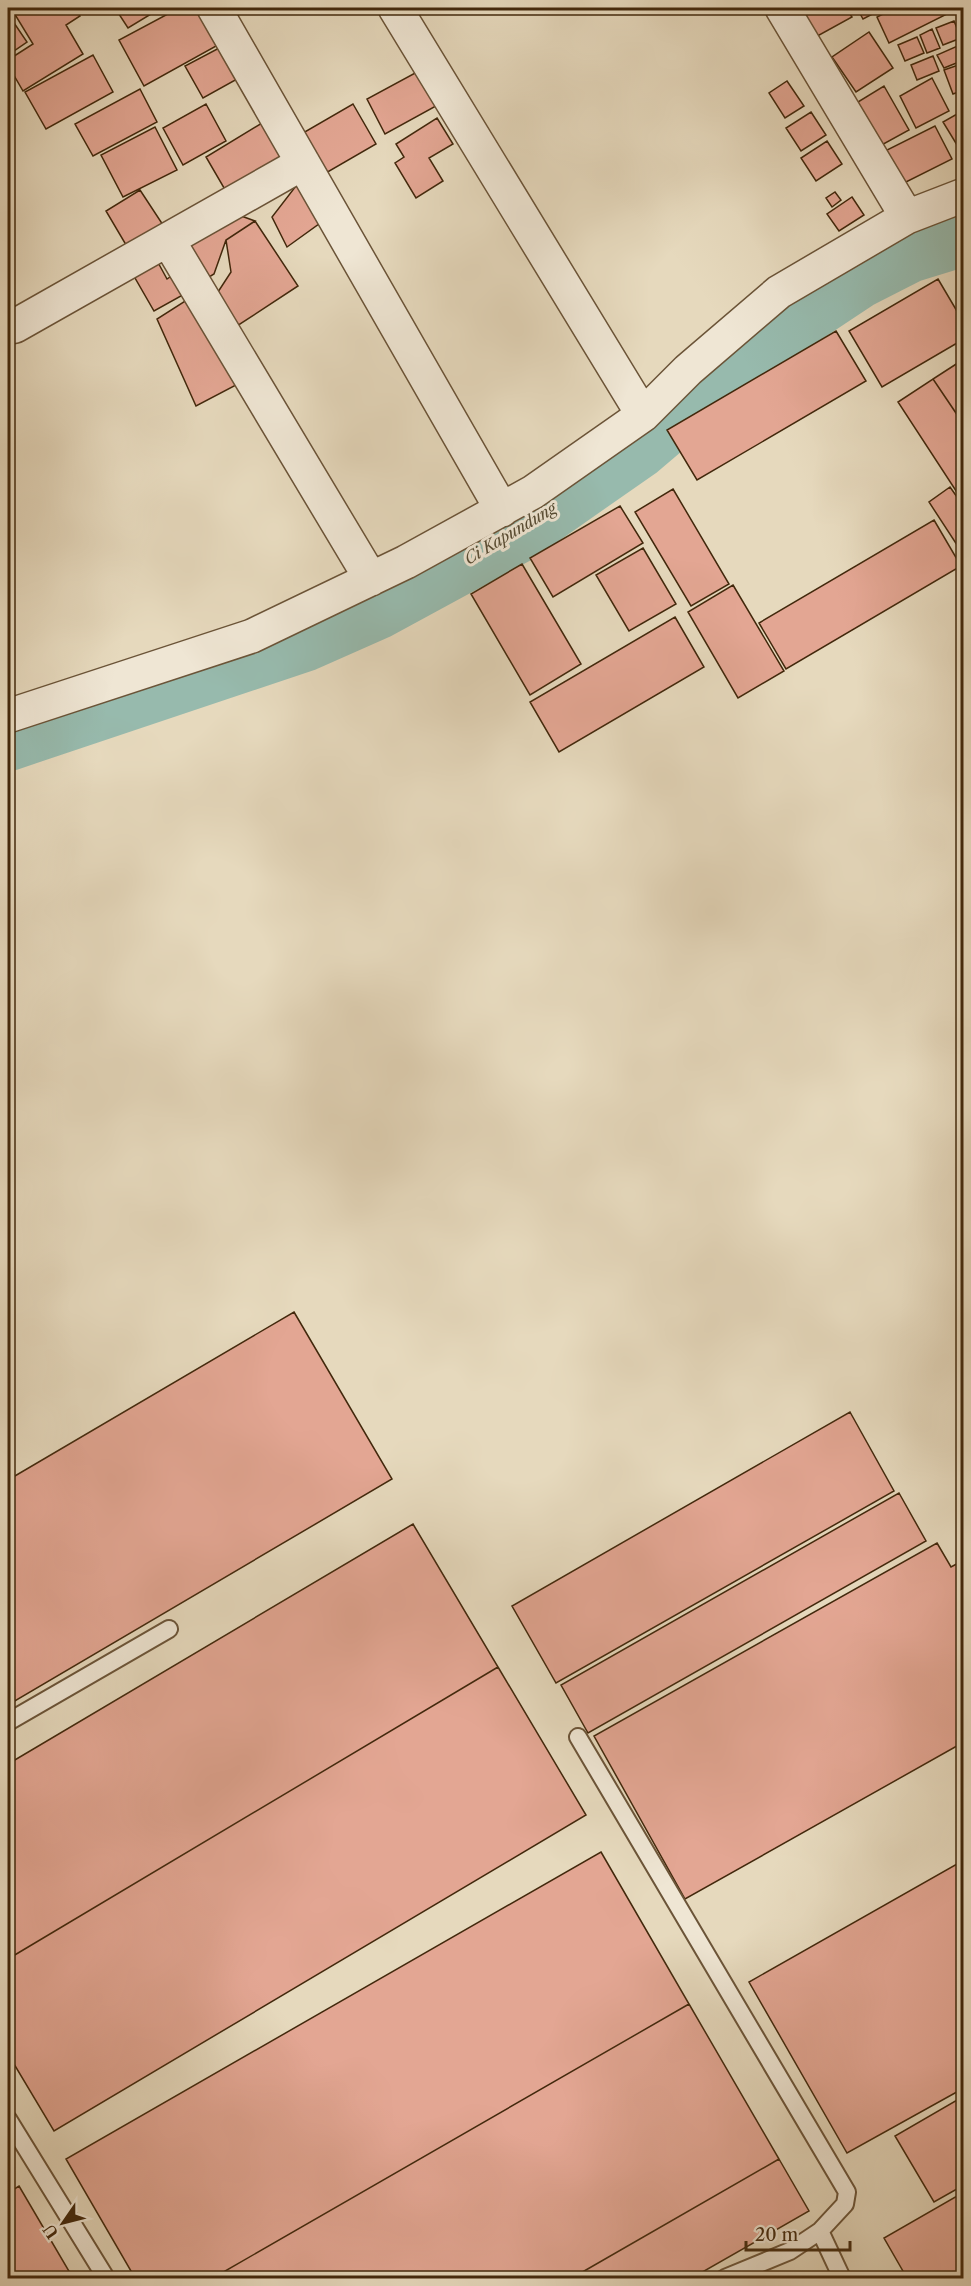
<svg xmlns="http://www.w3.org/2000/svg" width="971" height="2286" font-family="'Libre Caslon Text',serif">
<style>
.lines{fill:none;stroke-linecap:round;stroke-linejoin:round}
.river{stroke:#97baad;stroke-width:62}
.building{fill:#e3a693;stroke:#42280c;stroke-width:1.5}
.lane-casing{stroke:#6b5438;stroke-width:20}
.street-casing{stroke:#6b5438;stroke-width:36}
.lane{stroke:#efe6d4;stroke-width:16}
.street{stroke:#efe6d4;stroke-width:33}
.labels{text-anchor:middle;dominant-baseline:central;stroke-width:6;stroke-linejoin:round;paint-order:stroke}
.water-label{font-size:16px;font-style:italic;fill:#574c34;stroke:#efe6d4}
</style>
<rect width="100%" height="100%" fill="#e6d9bd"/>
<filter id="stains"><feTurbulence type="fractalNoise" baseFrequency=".00333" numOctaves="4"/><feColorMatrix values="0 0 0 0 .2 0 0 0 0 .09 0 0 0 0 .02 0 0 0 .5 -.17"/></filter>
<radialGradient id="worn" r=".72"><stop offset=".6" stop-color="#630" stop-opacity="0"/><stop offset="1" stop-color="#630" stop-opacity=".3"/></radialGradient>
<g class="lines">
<path class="river" d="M8,740L306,640L376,609L516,533L639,447L766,339L858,278L909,252L964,235"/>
</g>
<path class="building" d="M11,8H75L80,16L66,25L83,54L23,91L8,65V60L33,44Z
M115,8H161L128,28Z
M179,8H198L218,45L144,86L119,40Z
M819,8H846L852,17L812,39L800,18Z
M857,8H884L863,19Z
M895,8H946L949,13L889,43L877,17Z
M8,14L27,42L8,55Z
M954,21L961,38L943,45L936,28Z
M932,29L940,48L927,53L920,35Z
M869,32L893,68L856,92L832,57Z
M917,37L924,53L905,61L898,45Z
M962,44L964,60L944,68L937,55Z
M221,47L239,78L203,98L185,66Z
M93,55L113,92L46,129L25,92Z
M933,56L939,71L917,80L911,65Z
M964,63V90L953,94L944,70Z
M417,72L436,106L385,134L367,99Z
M932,78L949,111L916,128L900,96Z
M787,81L804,106L785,118L769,93Z
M884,86L909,130L878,147L853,105Z
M140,89L157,122L93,156L75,124Z
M206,104L226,141L183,165L163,128Z
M353,104L376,144L319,177L296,137Z
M964,110V141L957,145L943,122Z
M811,112L826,135L801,151L786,128Z
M272,117L297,160L231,200L206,157Z
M437,118L453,144L429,158L443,181L416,198L395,163L404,157L396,144Z
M935,126L952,159L902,184L885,151Z
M155,127L177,170L123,197L101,155Z
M827,141L842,164L816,181L801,158Z
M299,182L323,221L287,247L272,217Z
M140,190L165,228L129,250L106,211Z
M835,192L841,200L832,207L826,198Z
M852,197L864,215L839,231L827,214Z
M233,213L255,221L226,240L214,274L201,282L181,239Z
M255,221L298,286L237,326L216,295L231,272L226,240Z
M155,257L167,279L179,271L190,291L154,311L131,271Z
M938,279L964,323V339L882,387L849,331Z
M193,296L238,384L196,406L157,319Z
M836,331L866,381L697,480L667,430Z
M964,359V408L956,413L933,379Z
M933,379L964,425V499L962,500L898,402Z
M950,487L964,507V545L959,548L929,502Z
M673,489L729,584L691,606L635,512Z
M620,506L643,543L553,597L530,558Z
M934,520L961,566L786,669L759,623Z
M643,548L676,604L629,631L596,575Z
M522,564L581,664L530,695L471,594Z
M733,585L784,671L738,698L688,612Z
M675,617L704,667L559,752L530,702Z
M294,1312L392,1479L8,1705V1480Z
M850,1412L894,1491L556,1683L512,1606Z
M899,1493L926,1541L588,1733L561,1685Z
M413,1524L498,1667L8,1959V1764Z
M937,1543L951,1567L964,1560V1742L685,1899L594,1736Z
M498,1667L586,1815L54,2131L8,2054V1959Z
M601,1852L689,2004L213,2278H135L66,2159Z
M964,1860V2088L847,2153L749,1982Z
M689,2004L779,2159L572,2278H213Z
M964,2096V2185L934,2202L895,2136Z
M779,2159L809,2211L692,2278H572Z
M19,2186L73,2278H8V2193Z
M964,2192V2278H907L884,2238Z"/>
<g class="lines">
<g class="lane-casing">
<path id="lane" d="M8,1722L169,1629
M578,1737L847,2192L845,2204L820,2231
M8,2119L106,2278
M725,2278L790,2251L820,2231L842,2278"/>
</g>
<g class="street-casing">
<path id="street" d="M214,8L502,510
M395,8L643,415
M782,8L907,217
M168,240L371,579
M8,323L10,327L15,326L303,163
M8,716L252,636L406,562L533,492L643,415L688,370L779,292L907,217L964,195"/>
</g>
<use href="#lane" class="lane"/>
<use href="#street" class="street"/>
</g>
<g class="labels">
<g class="water-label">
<text transform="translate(510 533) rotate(-31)">Ci Kapundung</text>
</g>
</g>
<rect width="971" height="2286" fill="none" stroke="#e6d9bd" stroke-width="30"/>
<rect x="9" y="9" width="953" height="2268" fill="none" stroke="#42280c" stroke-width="3"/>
<rect x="15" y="15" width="941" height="2256" fill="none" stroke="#42280c" stroke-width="1.5"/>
<g transform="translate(63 2223) rotate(235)" stroke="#efe6d4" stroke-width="4.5" paint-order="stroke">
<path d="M0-4.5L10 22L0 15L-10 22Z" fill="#42280c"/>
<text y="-9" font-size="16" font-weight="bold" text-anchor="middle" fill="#42280c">U</text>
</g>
<path d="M746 2241v9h104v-9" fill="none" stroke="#42280c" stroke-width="3"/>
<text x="755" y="2241" font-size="18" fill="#42280c" stroke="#efe6d4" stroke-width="4.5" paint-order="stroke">20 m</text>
<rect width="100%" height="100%" filter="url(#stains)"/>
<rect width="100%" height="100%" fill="url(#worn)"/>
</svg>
